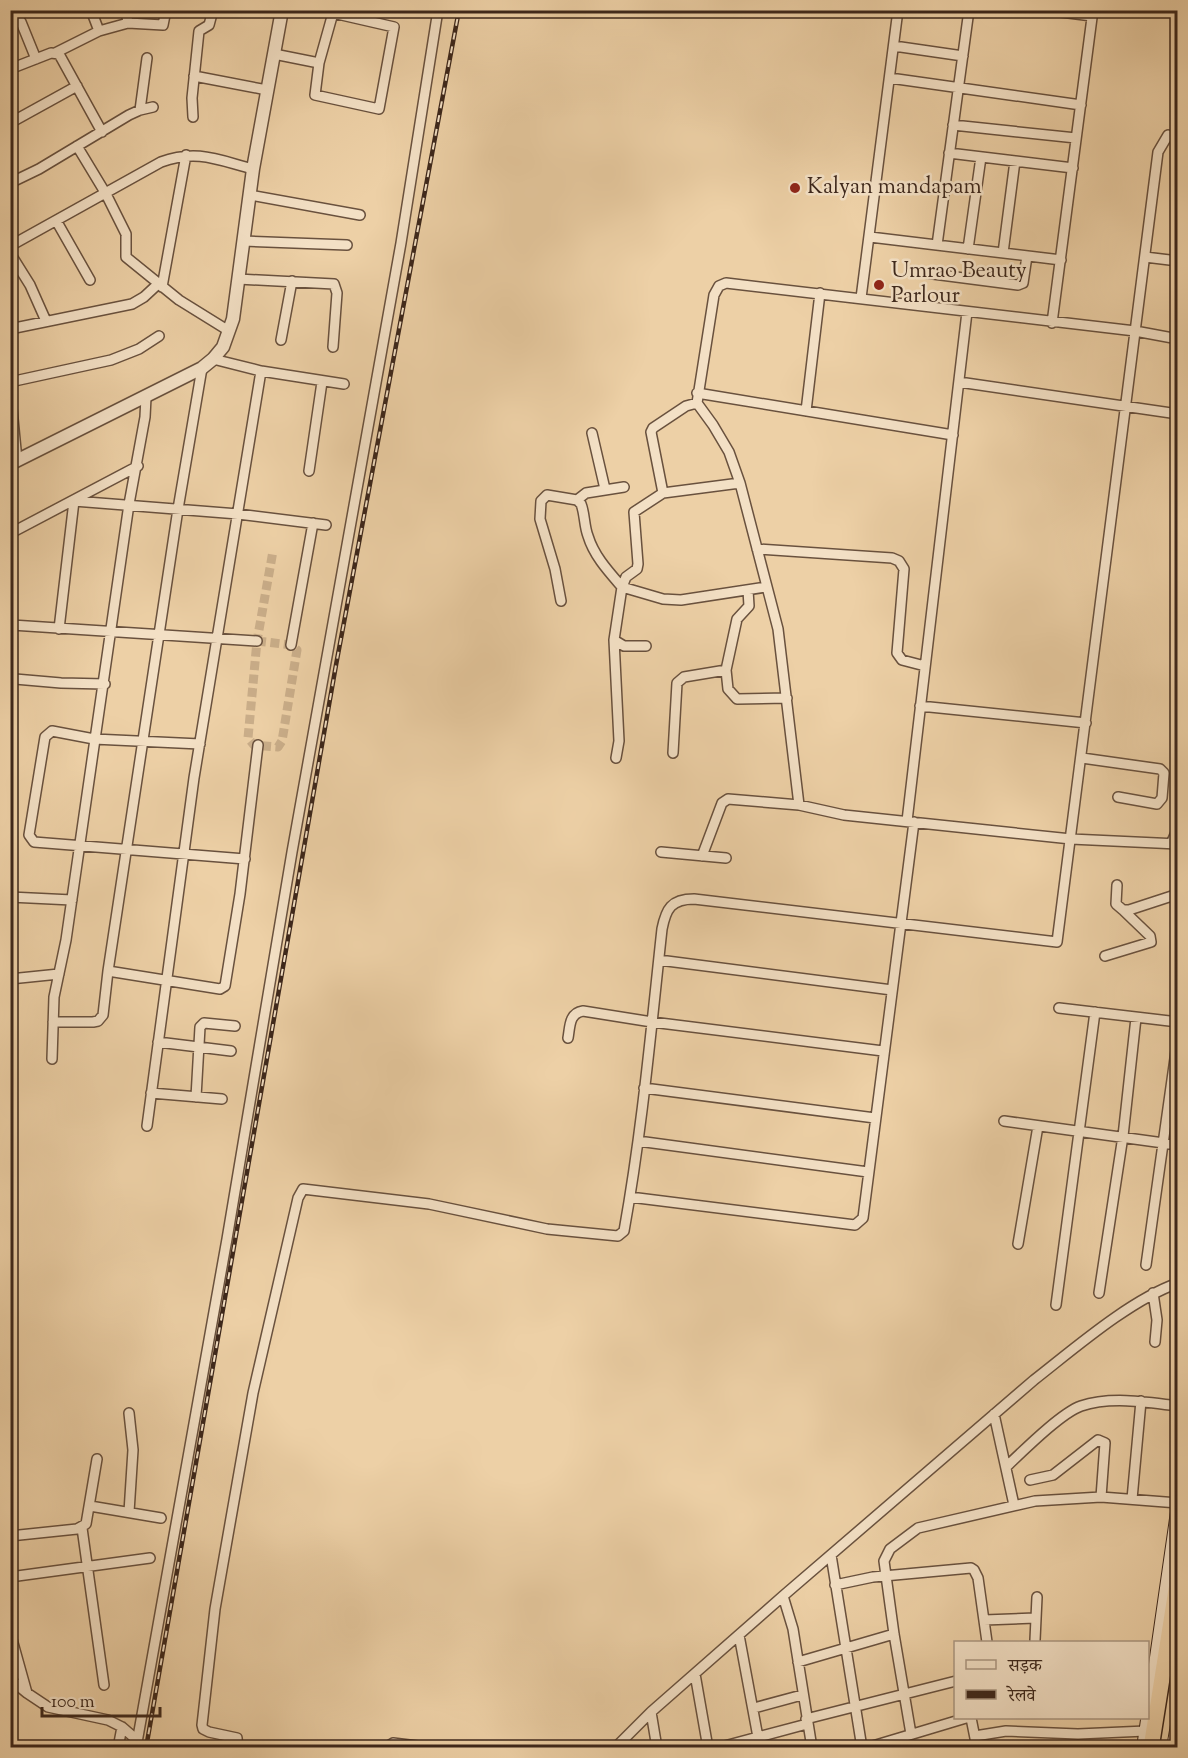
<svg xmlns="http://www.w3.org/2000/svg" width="1188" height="1758" font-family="'Sorts Mill Goudy','Noto Serif Devanagari',serif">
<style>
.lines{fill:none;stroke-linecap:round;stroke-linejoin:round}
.minor-tunnel{stroke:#caae8a;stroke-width:9;stroke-dasharray:9 4.5;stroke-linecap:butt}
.minor-casing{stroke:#69513e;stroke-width:12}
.tertiary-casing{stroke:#69513e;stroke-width:15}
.secondary-casing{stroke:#3d271b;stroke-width:16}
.trunk-casing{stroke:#3d271b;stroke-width:18}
.minor{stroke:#f3e0c5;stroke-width:9}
.tertiary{stroke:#f3e0c5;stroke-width:12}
.secondary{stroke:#f3e0c5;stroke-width:14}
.trunk{stroke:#edd0a6;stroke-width:15}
.rail-casing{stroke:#3d271b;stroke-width:4.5}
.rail{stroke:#f3e0c5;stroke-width:2;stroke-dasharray:7;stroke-linecap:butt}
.poi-dot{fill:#8f2418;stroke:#f3e0c5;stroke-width:2}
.labels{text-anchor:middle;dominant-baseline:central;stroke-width:5;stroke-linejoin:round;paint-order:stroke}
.poi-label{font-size:22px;fill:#3d271b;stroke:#f3e0c5;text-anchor:start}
</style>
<rect width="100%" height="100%" fill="#edd0a6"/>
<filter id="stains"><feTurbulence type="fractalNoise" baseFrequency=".00333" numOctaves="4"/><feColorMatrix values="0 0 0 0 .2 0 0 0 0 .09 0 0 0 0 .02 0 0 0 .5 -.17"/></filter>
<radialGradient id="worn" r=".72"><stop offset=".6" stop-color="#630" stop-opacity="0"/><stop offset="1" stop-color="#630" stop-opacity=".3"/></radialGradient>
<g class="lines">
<path class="minor-tunnel" d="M257,641L291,645L297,650L282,741L278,747L254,745L248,738L257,641L273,551"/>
<g class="minor-casing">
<path id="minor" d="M1045,10L1092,16
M10,18L18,19L21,22L36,59
M128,23L163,25L166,10
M99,31L128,23L126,10
M894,46L963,56
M55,53L99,31L91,10
M274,54L319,63L333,13L394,27L379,109L315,95L319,63
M10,69L51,53L59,54L102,132
M194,76L267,90
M890,78L1081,105
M140,110L147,58
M193,117L192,98L199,31L209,25L213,10
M10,123L77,86
M953,125L1076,138
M77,146L106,194L126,234V257L179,300L229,331
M949,153L1073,168
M10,183L39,169L129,115L140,110L153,107
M250,195L360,215
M57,222L90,280
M870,237L1061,260
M244,241L347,245
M937,245L969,10
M10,246L161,162C197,149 218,160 253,169
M968,249L981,157
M10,253L30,285L46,321
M1003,253L1015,161
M1145,257L1178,261
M910,271L1018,285L1023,283L1027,256
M238,279L334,284L337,293L333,347
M162,287L186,155
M861,298L898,10
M1052,323L1093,10
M10,329L132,304L144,297L158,284
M1178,339L1135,331L726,283L719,286L714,295L697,403L713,425L729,452L740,483L778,629L799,805L844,815L1071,839L1178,844
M281,340L292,281
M213,359L261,371L344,384
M10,382L111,360L139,349L159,336
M959,382L1178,414
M10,388L17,460
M697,393L953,435
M697,403L686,406L653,428L651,432L663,493L740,483
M806,411L820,293
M592,433L605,489
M309,471L322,382
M577,500L586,493L624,487
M11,533L138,466
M757,549L892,558L899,561L904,569L897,653L902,660L925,666
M622,587L626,577L637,569L638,564L634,512L663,493
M561,601L555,569L540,519L541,501L547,495L577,500L581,504C585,514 584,526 588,536C594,556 609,572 622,587
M12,625L257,641
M59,629L74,501L238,514L326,525
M614,640L619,741L616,758
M10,644L12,580L11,529
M291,645L313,523
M646,646H624L614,640L622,587L663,599L681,600L766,587
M726,670L728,689L737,699L787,698
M10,677L15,679L61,683L105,684
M920,706L1086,723
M200,744L94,739L52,731L45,737L29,835L34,842L245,859
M673,753L677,683L684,677L726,670L737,619L749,606L748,590
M1082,758L1160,769L1164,773L1162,798L1157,804L1118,797
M907,821L967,312
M1171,844L1178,828
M661,852L726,858
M702,856L722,803L728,799L799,805
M1117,885L1116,904L1123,910H1129L1178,894
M10,897L72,900
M1105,956L1151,942L1150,936L1123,910
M659,960L892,990
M108,971L220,989L225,986L240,894L258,745
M10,979L59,974
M1059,1008L1178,1022
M53,1022H93L98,1021L103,1015L108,971L178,509L202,368
M568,1038C570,1027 569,1013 583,1011L652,1022L883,1051
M158,1042L231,1051
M52,1059L54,997L66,940L129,504L145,417L146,397
M644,1088L875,1118
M151,1093L222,1099
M196,1097L200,1027L204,1023L235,1026
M1004,1121L1178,1145
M147,1126L194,778L261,371
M638,1141L868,1172
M630,1197L855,1225L863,1218L914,822
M1018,1244L1038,1126
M1146,1265L1178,1037
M1099,1293L1123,1136L1136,1018
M1153,1293L1157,1320L1155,1342
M1056,1305L1095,1012
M994,1414L1014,1505
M1006,1467C1023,1451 1061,1413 1081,1406C1110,1396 1148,1402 1178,1406
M1030,1480L1053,1475L1098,1440L1105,1443L1101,1497
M1132,1499L1141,1401
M90,1506L161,1518
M129,1512L133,1450L129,1413
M82,1528L104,1685
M10,1536L77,1529L86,1524L97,1459
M831,1555L862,1748
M10,1577L150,1558
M835,1585L873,1577L971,1568L974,1570L978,1578L987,1642
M783,1596L793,1629L812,1748
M984,1620L1035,1618
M10,1632L27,1693
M739,1635L760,1748
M1035,1640L1037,1597
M798,1662L894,1634
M695,1674L708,1748
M10,1679L27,1693L48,1707L108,1720L122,1727L137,1740
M754,1708L802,1695
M651,1712L657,1748
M971,1718L977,1748
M806,1719L956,1681
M911,1734L894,1634L884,1561L890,1549L918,1528L1035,1501L1101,1497L1178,1503
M975,1736L1006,1731L1078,1734L1146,1731
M118,1748L122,1727
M136,1748L227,1239L292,852L401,243L438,10
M238,1748L237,1738L209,1732L203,1729L202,1725L215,1609L253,1393L298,1198L303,1189L429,1204L547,1229L618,1236L624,1231C642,1131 651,1030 662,929C666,909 671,899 694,899L1057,942L1158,152L1168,135
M385,1748L393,1743L434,1748
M594,1748H600
M615,1748L651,1712L783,1596L1034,1380C1075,1348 1130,1300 1178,1283
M717,1748L807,1724
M866,1748L966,1718"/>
</g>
<g class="tertiary-casing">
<path id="tertiary" d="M10,464L202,368L213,359L223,347L233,319L253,169L282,10"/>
</g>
<g class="secondary-casing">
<path id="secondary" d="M1144,1748L1178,1512
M1174,1748L1178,1725"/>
</g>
<g class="trunk-casing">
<path id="trunk" d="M1151,1748L1178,1577"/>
</g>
<use href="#minor" class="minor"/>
<use href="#tertiary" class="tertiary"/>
<use href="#secondary" class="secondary"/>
<use href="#trunk" class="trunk"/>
<g class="rail-casing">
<path id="rail" d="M146,1748L336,665L459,10"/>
</g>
<use href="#rail" class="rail"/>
</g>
<g class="poi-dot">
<circle cx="795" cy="188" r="6"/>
<circle cx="879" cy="285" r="6"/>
</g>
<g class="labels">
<g class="poi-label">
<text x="807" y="188">Kalyan mandapam</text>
<text x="891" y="272">Umrao Beauty<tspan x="891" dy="25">Parlour</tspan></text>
</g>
</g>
<rect width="1188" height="1758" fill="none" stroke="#edd0a6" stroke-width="36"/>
<rect x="12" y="12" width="1164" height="1734" fill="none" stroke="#3d271b" stroke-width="3"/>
<rect x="18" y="18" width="1152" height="1722" fill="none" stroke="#3d271b" stroke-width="1.5"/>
<rect x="954" y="1641" width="195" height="78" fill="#f3e0c5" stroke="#aa9681" stroke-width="1.5"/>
<rect x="966" y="1660" width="30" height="9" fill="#f3e0c5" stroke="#aa9681" stroke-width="1.5"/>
<text x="1008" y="1671" font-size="18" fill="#3d271b">सड़क</text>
<rect x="966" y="1690" width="30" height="9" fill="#3d271b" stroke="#aa9681" stroke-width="1.5"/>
<text x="1008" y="1701" font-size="18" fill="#3d271b">रेलवे</text>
<path d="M42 1707v9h118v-9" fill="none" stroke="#3d271b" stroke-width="3"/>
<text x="51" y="1707" font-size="18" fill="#3d271b" stroke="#f3e0c5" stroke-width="4.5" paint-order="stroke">100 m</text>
<rect width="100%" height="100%" filter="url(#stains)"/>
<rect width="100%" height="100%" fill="url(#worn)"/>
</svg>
